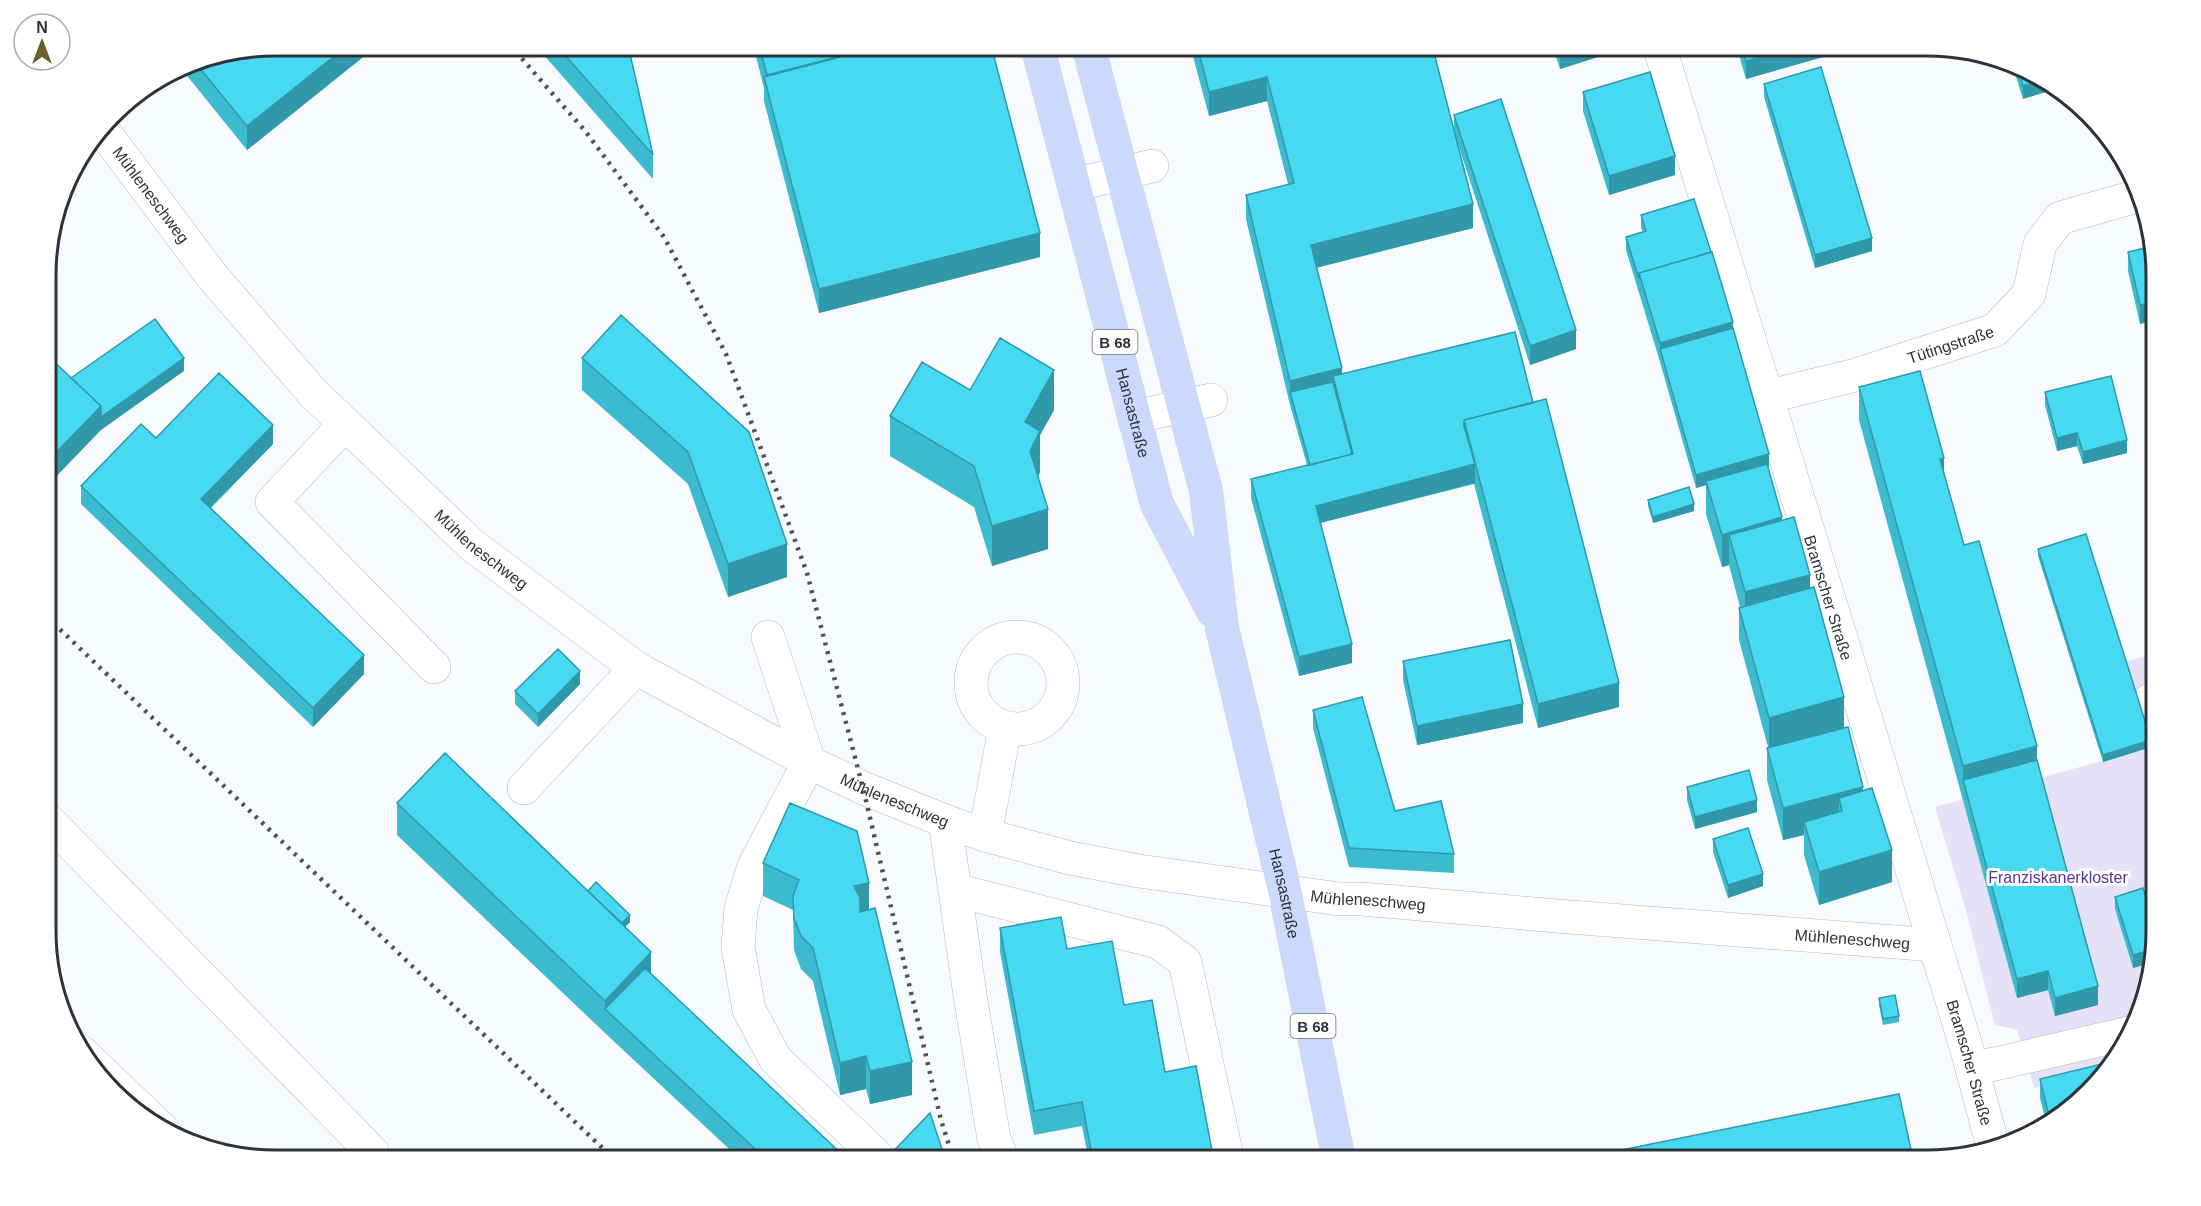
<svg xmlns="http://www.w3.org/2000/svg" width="2201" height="1206" font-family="Helvetica,sans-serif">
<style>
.green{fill:#e5e1f7}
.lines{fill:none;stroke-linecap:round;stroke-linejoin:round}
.minor-casing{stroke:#a8bccb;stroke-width:34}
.major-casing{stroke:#d5d6d8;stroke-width:34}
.minor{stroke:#fff;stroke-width:33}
.major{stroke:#cad9fc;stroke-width:33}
.rail{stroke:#4b5258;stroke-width:4.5;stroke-dasharray:3 6;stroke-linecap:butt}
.wall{fill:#3cbbcf}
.shaded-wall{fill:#3198a9}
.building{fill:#46d9f1;stroke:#3198a9;stroke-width:1.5}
.labels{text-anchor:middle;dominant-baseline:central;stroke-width:6;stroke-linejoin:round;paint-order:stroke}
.shield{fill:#fff;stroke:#6b7175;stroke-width:1.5}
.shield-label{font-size:15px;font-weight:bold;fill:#2c343a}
.street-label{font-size:16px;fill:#2c343a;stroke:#fff}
.park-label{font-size:16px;fill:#573598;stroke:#fff}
.rim{fill:none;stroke:#2c343a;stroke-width:3}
</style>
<rect width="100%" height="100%" fill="#f7fbff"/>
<path class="green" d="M2156,653V946L2125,1046L2101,1072L2034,1088L2017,1030L1995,1025L1967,914L1935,807L2127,754L2124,662Z"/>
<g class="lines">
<g class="minor-casing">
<g id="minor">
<path id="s1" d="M1659,45L1965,1043L1994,1150"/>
<path id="s2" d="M102,129L212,276L313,393L472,545L636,668L809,762L863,788L945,821L985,835L1070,858L1139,871L1339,899H1362L1557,916L1935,945"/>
<path d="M1074,185L1152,166"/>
<path id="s3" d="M1766,397L1856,375L1995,330L2029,294L2040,244L2060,218L2141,195"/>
<path d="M1134,417L1211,400"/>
<path d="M345,424L272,502L434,667"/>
<path d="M768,637L809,762L754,866L741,908L738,947L749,1010L776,1060L877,1156"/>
<circle cx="1017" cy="683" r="46"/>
<path d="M2156,698L2150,700L2156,725"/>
<path d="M524,788L636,668"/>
<path d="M47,819L373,1153L374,1161"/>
<path d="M945,821L970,995L994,1139L1003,1161"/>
<path d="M985,835L1005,728"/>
<path d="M955,890L1158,942L1185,962L1228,1161"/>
<path d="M81,1052L165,1132"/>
<path d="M1973,1068L2000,1063L2129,1033"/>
</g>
</g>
<g class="major-casing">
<g id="major">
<path id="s4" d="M1037,45L1157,504L1213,611"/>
<path id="s5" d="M1088,45L1206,491L1222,628L1285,892L1339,1161"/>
</g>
</g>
<use href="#minor" class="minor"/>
<use href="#major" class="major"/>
<path class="rail" d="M510,45L586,132L664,237L726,354L807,573L863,788L941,1120L954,1161
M47,617L616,1161"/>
</g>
<path class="wall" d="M274,45H378L247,150L180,67L187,62Z
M535,45H628L653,155V179Z
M753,45H991L1040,257L819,313L764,101V88Z
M1190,45H1432L1454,131V115L1576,349L1530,365L1457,141L1473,228L1316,268L1342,374L1533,403L1619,707L1538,728L1474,484L1320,523L1352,663L1299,676L1251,498V479L1307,465L1290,405L1246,219V195L1288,184L1267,101L1209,116Z
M1552,45H1620V50L1560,69Z
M1736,45H1823V57L1746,79Z
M2012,64L2041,76L2023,99Z
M1764,84L1872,251L1815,268L1764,97Z
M1583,92L1675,175L1609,195L1583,111Z
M1641,215L1733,328L1769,467H1768L1782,520L1810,588L1844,728L1892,882L1819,905L1804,855V835L1783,840L1767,780V748L1768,747L1739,640V608L1740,607L1729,565L1722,567L1706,514V485L1696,488L1660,362L1626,250V237L1643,232L1641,228Z
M2128,252L2155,259V320L2140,324L2128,271Z
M621,315L787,577L728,597L688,484L582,390V358Z
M1859,387L1944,473L1964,545L2037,760L2098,1005L2055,1016L2048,990L2017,998L1859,420Z
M970,390L1054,410L1040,435V472L1038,476L1048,549L992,566L974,507L890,456V416Z
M2045,392L2127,453L2083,464L2077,446L2057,451L2045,405Z
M156,438L273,444L211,508L364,674L313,727L81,504V486Z
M1648,500L1694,511L1653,523L1648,506Z
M2038,549L2151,747L2103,762L2038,556Z
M1403,661L1523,723L1417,745L1403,680Z
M580,684L538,727L515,704V691Z
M1313,710L1395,811L1454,854V873L1349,867L1313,728Z
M1687,787L1757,812L1695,829L1687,800Z
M397,803L588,891L630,922L625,927L651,974L849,1161H742L605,1033L397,835Z
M1713,839L1763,886L1728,898L1713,852Z
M763,863L869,909L912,1095L870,1104L866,1089L840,1095L813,981L801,969L794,950L793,910L763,896Z
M2115,897L2156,946L2150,963L2133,968L2115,909Z
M1000,928L1067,949L1124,1005L1165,1072L1214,1161H1089L1082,1126L1034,1135L1000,952Z
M1879,998L1899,1016V1022L1883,1025L1879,1005Z
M2040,1079L2054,1123L2047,1126L2040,1098Z"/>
<path class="shaded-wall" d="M348,45H378L247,150V126Z
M884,45L767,88V75Z
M1596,45H1620V50L1560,69V57Z
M1800,45H1823V57L1746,79V61Z
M1267,77V101L1209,116V92Z
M2045,79L2056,89L2023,99V86Z
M1675,156V175L1609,195V176Z
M1473,204V228L1311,269V245Z
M1040,233V257L819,313V289Z
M1872,238V251L1815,268V255Z
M2155,302V320L2140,324V305Z
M1733,322V341L1660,349V362V343Z
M1576,330V349L1530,365V346Z
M184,358V371L101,430L47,486V462L101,406Z
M1342,368V392L1333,376V394L1290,392V381Z
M1054,370V410L1040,435V472L1030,492L1025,422Z
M273,425V444L201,517V499Z
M2077,433V446L2057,451V438Z
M2127,440V453L2083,464V452Z
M1769,454V467L1707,485L1706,481V485L1696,488V475Z
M1944,458V490L1940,459Z
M1475,464V483L1316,524V506Z
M1694,504V511L1653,523V517Z
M1048,509V549L992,566V526Z
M1782,517V550L1729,535V565L1722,567V535Z
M787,544V577L728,597V564Z
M1810,575V607L1745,625V592Z
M1352,644V663L1299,676V657Z
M364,655V674L313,727V708Z
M580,671V684L538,727V714Z
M1619,683V707L1538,728V704Z
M1844,697V730L1769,750V718Z
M1523,704V723L1417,745V726Z
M2151,740V747L2103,762V755Z
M2037,746V779L1963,780V766Z
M1863,787V819L1842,811L1839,798V826L1804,822V835L1783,840V808Z
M1757,800V812L1695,829V817Z
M1892,850V882L1819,905V872Z
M1763,874V886L1728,898V885Z
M869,883V915L854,919V886Z
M630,915V922L610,942V936Z
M2155,949L2150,963L2133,968V955Z
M651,952V984L605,1009V1033V1001Z
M2048,971V990L2017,998V979Z
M2098,986V1005L2055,1016V998Z
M866,1056V1089L840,1095V1063Z
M912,1062V1095L870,1104V1071Z"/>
<path class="building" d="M274,45H348L247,126L194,61Z
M556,45H628L653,155Z
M759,45H884L767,75Z
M886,45H991L1040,233L819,289L764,77Z
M1197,45H1432L1473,204L1311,245L1342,368L1290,381L1246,195L1294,183L1267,77L1209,92Z
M1556,45H1596L1560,57Z
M1741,45H1800L1746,61Z
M2017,65L2041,76L2045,79L2023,86Z
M1821,67L1872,238L1815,255L1764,84Z
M1650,72L1675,156L1609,176L1583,92Z
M1501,99L1576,330L1530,346L1454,115Z
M1694,199L1711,252L1639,273V279L1626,237L1646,231L1641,215Z
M2153,246L2155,259V302L2140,305L2128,252Z
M1712,252L1733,322L1660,343L1639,273Z
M621,315L749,432L787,544L728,564L688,452L582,358Z
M155,319L184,358L101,417V406L71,378Z
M1733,328L1769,454L1696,475L1660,349Z
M1515,332L1533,403L1464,420V426L1475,464L1316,506L1352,644L1299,657L1251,479L1353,454L1333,376Z
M1000,338L1054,370L1025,422L1040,431L1030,451L1048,509L992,526L974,466L890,416L922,362L970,390Z
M47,355L101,406L47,462Z
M1920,371L1944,458L1940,459L1964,545L1979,541L2037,746L1963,766L1859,387Z
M219,373L273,425L201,499L364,655L313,708L81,486L141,424L156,438Z
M2111,376L2127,440L2083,452L2077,433L2057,438L2045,392Z
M1333,382L1352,454L1310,465L1290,392Z
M1546,399L1619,683L1538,704L1464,420Z
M1767,464L1782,517L1722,535L1706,481Z
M1689,487L1694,504L1653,517L1648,500Z
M1794,517L1810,575L1745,592L1729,535Z
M2086,534L2151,740L2103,755L2038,549Z
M1814,587L1844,697L1769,718L1739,608Z
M1510,640L1523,704L1417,726L1403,661Z
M558,649L580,671L538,714L515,691Z
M1362,697L1395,811L1441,801L1454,854L1349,848L1313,710Z
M1848,727L1863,787L1783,808L1767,748Z
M445,753L651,952L605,1001L397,803Z
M2037,760L2098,986L2055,998L2048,971L2017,979L1963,780Z
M1749,770L1757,800L1695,817L1687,787Z
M1872,788L1892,850L1819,872L1804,822L1842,811L1839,798Z
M790,803L857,831L869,883L854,886L860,898V912L875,908L912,1062L870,1071L866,1056L840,1063L813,948L801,936L794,918L793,896L799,880L763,863Z
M1748,828L1763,874L1728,885L1713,839Z
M596,882L630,915L622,923L588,891Z
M2143,888L2156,928V946L2155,949L2133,955L2115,897Z
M1061,917L1067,949L1112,941L1124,1005L1152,1000L1165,1072L1196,1066L1214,1161H1093L1082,1102L1034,1111L1000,928Z
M645,968L849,1161H768L605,1009Z
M1895,995L1899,1016L1883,1019L1879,998Z
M2110,1062L2054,1123L2051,1124L2040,1079Z
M1899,1094L1913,1159L1903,1161H1567Z
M930,1113L946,1161H884Z"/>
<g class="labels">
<g class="shield">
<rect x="1092.5" y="330" width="45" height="24" rx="4.5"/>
<rect x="1290.5" y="1014" width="45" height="24" rx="4.5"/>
</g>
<g class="shield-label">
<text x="1115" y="342">B 68</text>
<text x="1313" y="1026">B 68</text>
</g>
<g class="street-label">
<text stroke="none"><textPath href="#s2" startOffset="82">Mühleneschweg</textPath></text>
<text stroke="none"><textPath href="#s3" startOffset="192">Tütingstraße</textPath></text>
<text stroke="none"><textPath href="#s4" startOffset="380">Hansastraße</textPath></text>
<text stroke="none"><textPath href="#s2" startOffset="568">Mühleneschweg</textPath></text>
<text stroke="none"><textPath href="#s1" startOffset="578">Bramscher Straße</textPath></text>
<text stroke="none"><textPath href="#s2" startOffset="1054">Mühleneschweg</textPath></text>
<text stroke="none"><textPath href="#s5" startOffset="872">Hansastraße</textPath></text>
<text stroke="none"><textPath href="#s2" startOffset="1540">Mühleneschweg</textPath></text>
<text stroke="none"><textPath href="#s2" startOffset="2026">Mühleneschweg</textPath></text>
<text stroke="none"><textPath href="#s1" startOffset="1064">Bramscher Straße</textPath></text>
</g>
<g class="park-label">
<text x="2058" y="877">Franziskanerkloster</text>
</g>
</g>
<path d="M0 0H2201V1206H0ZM275 56H1927A219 219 0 0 1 2146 275V931A219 219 0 0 1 1927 1150H275A219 219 0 0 1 56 931V275A219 219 0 0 1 275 56Z" fill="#fff" fill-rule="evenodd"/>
<path class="rim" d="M275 56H1927A219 219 0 0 1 2146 275V931A219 219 0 0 1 1927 1150H275A219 219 0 0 1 56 931V275A219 219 0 0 1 275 56Z"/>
<g transform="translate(42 42)"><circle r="28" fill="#ffffff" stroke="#abaeb0" stroke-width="1.5"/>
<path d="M0-4.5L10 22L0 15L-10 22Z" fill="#69612d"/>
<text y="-9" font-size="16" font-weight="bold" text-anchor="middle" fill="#2c343a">N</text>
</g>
</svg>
